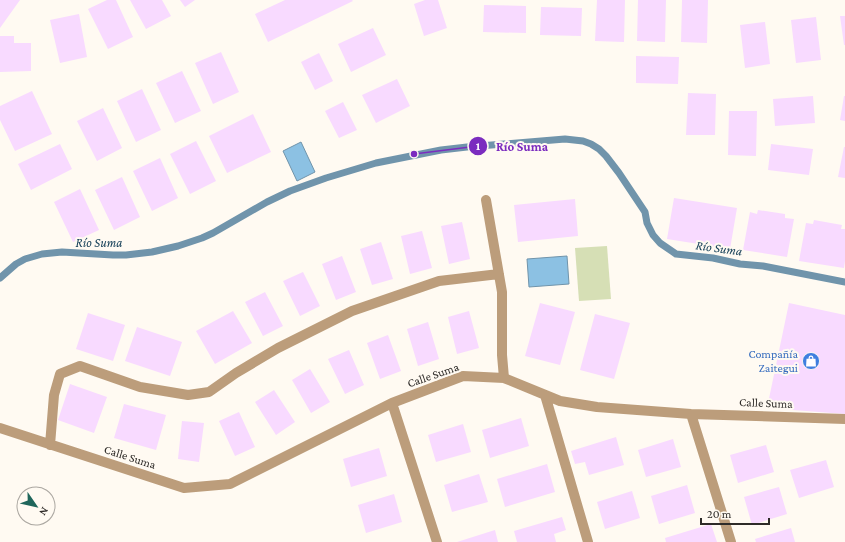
<svg xmlns="http://www.w3.org/2000/svg" width="845" height="542" font-family="'Crimson Pro',serif">
<style>
.green{fill:#d6dfb5}
.water{fill:#8cc1e3;stroke:#7094ab}
.lines{fill:none;stroke-linecap:round;stroke-linejoin:round}
.stream{stroke:#7094ab;stroke-width:7}
.building{fill:#f8daff}
.minor{stroke:#bc9d7b;stroke-width:10}
.labels{text-anchor:middle;dominant-baseline:central;stroke-width:4;stroke-linejoin:round;paint-order:stroke}
.shop-label{font-size:12px;fill:#366cbe;stroke:#fffaf2;text-anchor:end}
.street-label{font-size:12px;fill:#2e2b28;stroke:#fffaf2}
.water-label{font-size:13px;font-style:italic;fill:#174159;stroke:#fffaf2}
.leader{fill:none;stroke:#7b2cbf;stroke-width:1.5}
.callout-dot{fill:#7b2cbf;stroke:#fffaf2;stroke-width:1.5}
.mark-label{font-size:12px;text-anchor:middle;font-weight:bold;fill:#fff}
.callout-label{font-size:13px;text-anchor:middle;font-weight:bold;fill:#7b2cbf;stroke:#fffaf2;stroke-width:4;stroke-linejoin:round;paint-order:stroke}
</style>
<rect width="100%" height="100%" fill="#fffaf2"/>
<path class="green" d="M607,246L611,299L579,301L575,248Z"/>
<path class="water" d="M301,142L315,172L297,181L283,151Z
M567,256L569,284L529,287L527,259Z"/>
<g class="lines">
<path class="stream" d="M0,278L16,264L25,259L42,254L62,252L113,255H126L152,252L178,246L202,238L213,233L267,202L290,191L326,178L376,163L441,150L467,147L565,139L583,141L591,144L599,149L606,156L619,173L645,212L647,223L653,235L660,243L676,254L713,258L740,264L763,266L845,282"/>
</g>
<path class="building" d="M0,0H20L0,28Z
M107,0H116L133,37L108,49L88,9Z
M130,0H162L171,16L146,29Z
M180,0H195L185,7Z
M285,0H352L353,1L268,42L255,14Z
M425,0H438L447,28L424,36L414,4Z
M597,0H625L624,42L595,41Z
M638,0H666L665,42L637,41Z
M682,0H708L707,43L681,42Z
M484,5L526,6V33L483,32Z
M541,7L582,8L581,36L540,35Z
M79,14L87,57L60,63L50,20Z
M840,16H845V45H844Z
M816,17L821,60L796,63L791,20Z
M765,22L770,64L745,68L740,25Z
M373,28L386,55L351,72L338,44Z
M0,36H14V43H31V71L0,72Z
M221,52L239,92L213,104L195,63Z
M319,53L333,81L315,90L301,62Z
M636,56L679,57L678,84L636,83Z
M182,71L201,111L175,123L156,83Z
M397,79L410,106L376,123L362,95Z
M142,89L161,130L136,142L117,101Z
M32,91L52,134L15,151L0,120V106Z
M688,93L716,94L715,135H686Z
M813,96L815,123L775,126L773,99Z
M844,96H845V121L840,120Z
M343,102L357,130L339,138L325,111Z
M103,108L122,148L97,161L77,121Z
M729,111H757L756,156L728,155Z
M253,114L271,152L227,173L209,136Z
M196,141L216,181L190,194L170,154Z
M60,144L72,169L31,190L18,164Z
M771,144L813,149L809,175L768,170Z
M844,147H845V178L838,177Z
M160,158L178,198L152,211L133,171Z
M122,177L140,217L114,230L95,190Z
M80,189L99,230L73,242L54,202Z
M674,198L737,208L730,249L667,239Z
M575,199L578,236L518,242L514,205Z
M758,210L785,214V218L794,219L787,257L743,250L750,212L757,214Z
M814,220L842,225L841,229H845V261L844,268L799,261L806,223L813,224Z
M462,222L470,259L449,264L441,226Z
M422,231L432,268L410,274L401,236Z
M381,242L393,279L372,285L360,249Z
M342,256L356,292L336,300L322,264Z
M303,272L320,306L300,316L283,281Z
M265,292L283,326L263,336L245,302Z
M540,303L575,312L560,365L525,356Z
M789,303L845,315V414L767,408Z
M233,311L252,343L215,364L196,331Z
M469,311L479,348L457,354L448,317Z
M88,313L125,325L113,361L76,349Z
M595,314L630,323L614,379L580,370Z
M428,322L439,359L418,366L407,329Z
M137,327L182,342L170,376L125,361Z
M388,335L401,371L380,379L367,343Z
M349,350L364,385L345,394L328,359Z
M310,369L330,402L311,413L292,380Z
M70,384L107,397L94,433L58,420Z
M274,390L295,422L276,435L255,402Z
M124,404L166,415L156,450L114,438Z
M239,412L255,447L235,456L219,421Z
M521,418L529,446L490,458L482,430Z
M182,421L204,423L199,462L178,459Z
M463,424L471,452L436,462L428,435Z
M616,437L624,465L589,475L585,462L575,464L571,451Z
M673,439L681,467L646,477L638,450Z
M766,445L774,472L738,483L730,455Z
M379,448L387,476L351,487L343,459Z
M826,460L834,487L799,498L790,470Z
M547,464L555,492L505,507L497,479Z
M479,474L488,502L452,512L444,485Z
M687,485L695,513L659,524L651,496Z
M779,487L787,514L752,525L744,497Z
M632,491L640,518L605,529L597,502Z
M394,494L402,522L366,533L358,505Z
M562,517L566,530L554,534L556,542H517L514,531Z
M711,524L717,542H666L665,538Z
M791,528L795,542H756L755,539Z
M495,530L498,542H457Z"/>
<g class="lines">
<path class="minor" d="M486,200L502,292V355L504,378
M545,395L588,542
M392,403L437,542
M691,414L731,542
M0,428L184,488L230,484L392,403L463,376L504,378L560,401L597,407L691,414L845,419
M50,445L54,395L60,374L80,366L140,387L188,395L209,392L236,373L278,348L352,311L439,281L499,274"/>
</g>
<defs>
<g id="shop-disc" transform="scale(0.9)"><circle r="9.5" fill="#3f7fe0" stroke="#fffaf2"/><path d="M-5-2.5h2.3a2.7 3.5 0 0 1 5.4 0H5L5.5 6h-11ZM-1.5-2.5h3a1.5 2.3 0 0 0-3 0Z" fill="#fff"/></g>
</defs>
<g fill-rule="evenodd">
<use href="#shop-disc" x="811" y="361"/>
</g>
<g class="labels">
<g class="shop-label">
<text x="798" y="354">Compañía<tspan x="798" dy="14">Zaitegui</tspan></text>
</g>
<g class="street-label">
<text transform="translate(433 375) rotate(-19)">Calle Suma</text>
<text transform="translate(766 403) rotate(2)">Calle Suma</text>
<text transform="translate(130 457) rotate(18)">Calle Suma</text>
</g>
<g class="water-label">
<text x="99" y="242">Río Suma</text>
<text transform="translate(719 248) rotate(8)">Río Suma</text>
</g>
</g>
<path class="leader" d="M414 154L478 146"/>
<g class="callout-dot">
<circle cx="414" cy="154" r="4"/>
<circle cx="478" cy="146" r="10"/>
</g>
<g class="mark-label">
<text x="478" y="150">1</text>
</g>
<g class="callout-label">
<text x="522" y="151">Río Suma</text>
</g>
<g transform="translate(36 506) rotate(124)"><circle r="19" fill="#fffaf2" stroke="#aba7a1"/>
<path d="M0-3L7 15L0 10L-7 15Z" fill="#1f665b"/>
<text y="-6" font-size="11" font-weight="bold" text-anchor="middle" fill="#2e2b28">N</text>
</g>
<path d="M701 518v6h68v-6" fill="none" stroke="#2e2b28" stroke-width="2"/>
<text x="707" y="518" font-size="12" fill="#2e2b28" stroke="#fffaf2" stroke-width="3" paint-order="stroke">20 m</text>
</svg>
